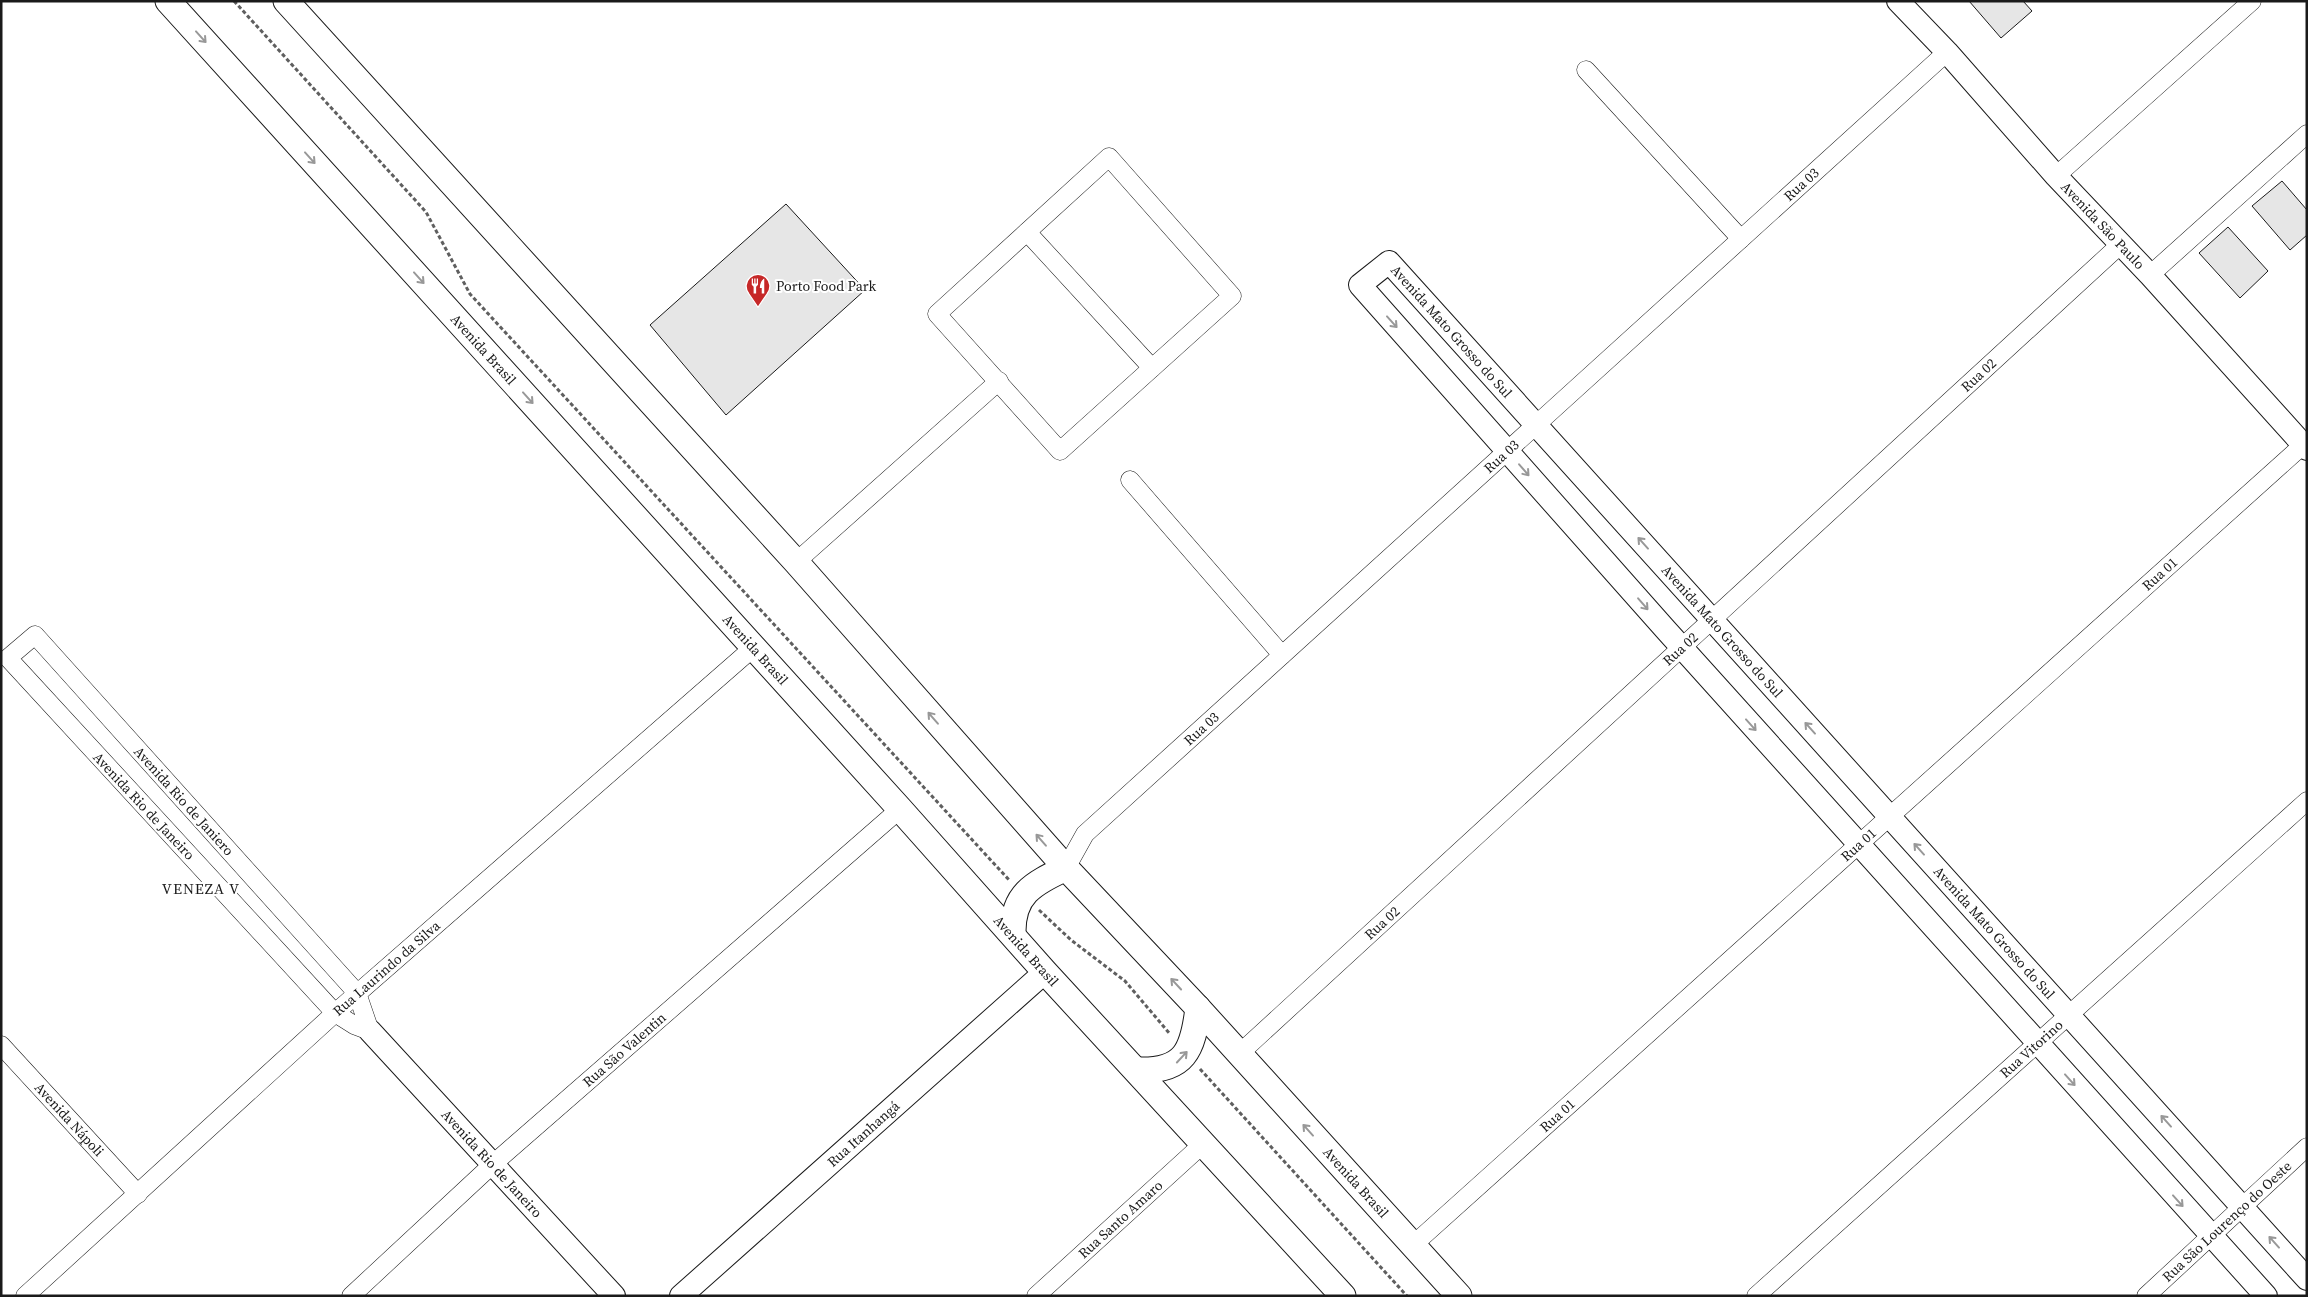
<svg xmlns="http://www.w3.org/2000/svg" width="2308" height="1297" font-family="'Source Serif 4',serif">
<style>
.building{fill:#e6e6e6;stroke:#1a1a1a}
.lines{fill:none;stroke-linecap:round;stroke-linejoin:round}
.minor-casing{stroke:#1a1a1a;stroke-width:19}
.tertiary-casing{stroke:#1a1a1a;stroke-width:24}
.secondary-casing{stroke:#1a1a1a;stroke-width:27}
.path{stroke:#5f5f5f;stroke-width:3;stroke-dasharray:4 2.5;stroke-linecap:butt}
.minor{stroke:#fff;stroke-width:18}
.tertiary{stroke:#fff;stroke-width:22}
.secondary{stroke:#fff;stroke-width:25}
.oneway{stroke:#989898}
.labels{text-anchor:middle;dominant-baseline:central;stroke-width:4;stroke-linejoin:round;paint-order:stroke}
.street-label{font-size:14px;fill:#1a1a1a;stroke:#fff}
.poi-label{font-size:14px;fill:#1a1a1a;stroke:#fff;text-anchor:start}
.neighbourhood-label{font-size:15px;letter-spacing:1px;fill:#1a1a1a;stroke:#fff}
</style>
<rect width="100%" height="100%" fill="#fff"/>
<path class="building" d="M1969,1H2023L2032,11L2001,38Z
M2282,181L2307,210V235L2290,250L2252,206Z
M786,204L865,290L726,415L650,325Z
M2228,227L2268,271L2240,298L2199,253Z"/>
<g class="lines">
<g class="minor-casing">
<g id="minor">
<path d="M1586,70L1741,239"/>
<path d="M1109,157L1232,296L1060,451L937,314Z"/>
<path d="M2056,176L2252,1"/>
<path d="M1027,232L1152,368"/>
<path d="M2150,275L2307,134"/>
<path d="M1130,480L1282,655"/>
<path d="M796,562L999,381"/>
<path d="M35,635L357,993L370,1031L354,1025L335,1013L8,658Z"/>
<path id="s1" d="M1066,868L1085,834L1947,52"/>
<path id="s2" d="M1,1045L138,1194"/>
<path id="s3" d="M1239,1054L2121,244"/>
<path id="s4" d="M1413,1245L2303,445"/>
<path id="s5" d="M25,1296L335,1013L754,647"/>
<path id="s6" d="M351,1296L493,1164L900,809"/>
<path id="s7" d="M1036,1296L1204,1143"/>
<path id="s8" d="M1756,1296L2307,801"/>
<path id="s9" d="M2146,1296L2307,1147"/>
</g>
</g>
<g class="tertiary-casing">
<g id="tertiary">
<path id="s10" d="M1898,1L1947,52L2056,176L2150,275L2307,449"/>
<path id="s11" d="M370,1031L614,1296"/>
<path id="s12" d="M681,1296L1045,972"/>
<path id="s13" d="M2266,1296L1666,630L1360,285L1389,262L2307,1279"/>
</g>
</g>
<g class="secondary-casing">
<g id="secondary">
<path id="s14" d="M168,1L900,809L1045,972L1343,1296"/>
<path id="s15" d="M286,1L796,562L1066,868L1198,1008L1459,1296"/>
<path d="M1013,934C1012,894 1033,884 1066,868"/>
<path d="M1137,1070C1185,1072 1193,1050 1198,1008"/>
</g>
</g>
<path class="path" d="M234,1L426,212L470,294L1010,881
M1039,910L1071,940L1125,981L1170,1034
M1200,1069L1407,1296"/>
<use href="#minor" class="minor"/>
<use href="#tertiary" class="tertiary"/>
<use href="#secondary" class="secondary"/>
</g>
<defs><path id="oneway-shaft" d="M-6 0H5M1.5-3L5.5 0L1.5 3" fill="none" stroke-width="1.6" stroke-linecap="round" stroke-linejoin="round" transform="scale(1.25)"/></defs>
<g class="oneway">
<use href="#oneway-shaft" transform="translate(201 37) rotate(48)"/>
<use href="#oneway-shaft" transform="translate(310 158) rotate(48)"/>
<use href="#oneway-shaft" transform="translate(419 278) rotate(48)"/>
<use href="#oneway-shaft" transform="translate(1392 322) rotate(48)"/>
<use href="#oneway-shaft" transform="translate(528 398) rotate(48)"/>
<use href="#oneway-shaft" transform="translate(1524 470) rotate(49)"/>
<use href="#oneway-shaft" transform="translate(1643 543) rotate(-132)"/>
<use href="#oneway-shaft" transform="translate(1643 604) rotate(49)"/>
<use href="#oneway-shaft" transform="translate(933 718) rotate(-131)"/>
<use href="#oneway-shaft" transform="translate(1751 725) rotate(48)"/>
<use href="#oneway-shaft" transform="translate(1810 728) rotate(-132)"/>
<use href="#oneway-shaft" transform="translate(1041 840) rotate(-131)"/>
<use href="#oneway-shaft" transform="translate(1919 849) rotate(-132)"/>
<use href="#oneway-shaft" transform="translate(1176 984) rotate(-133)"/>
<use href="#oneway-shaft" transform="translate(1182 1057) rotate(-47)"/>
<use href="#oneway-shaft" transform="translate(2070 1080) rotate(48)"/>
<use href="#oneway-shaft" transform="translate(2166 1121) rotate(-132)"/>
<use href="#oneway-shaft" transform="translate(1308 1130) rotate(-132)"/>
<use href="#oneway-shaft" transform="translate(2178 1201) rotate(48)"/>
<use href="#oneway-shaft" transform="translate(2274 1242) rotate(-132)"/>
</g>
<defs>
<g id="restaurant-pin" transform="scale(1.25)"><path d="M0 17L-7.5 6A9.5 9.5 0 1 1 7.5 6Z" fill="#c62828" stroke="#fff"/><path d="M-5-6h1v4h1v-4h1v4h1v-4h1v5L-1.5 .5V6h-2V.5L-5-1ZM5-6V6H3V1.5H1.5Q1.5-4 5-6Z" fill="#fff"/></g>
</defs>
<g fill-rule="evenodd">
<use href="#restaurant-pin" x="758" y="286"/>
</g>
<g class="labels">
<g class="street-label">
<text stroke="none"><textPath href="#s1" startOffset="1006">Rua 03</textPath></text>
<text stroke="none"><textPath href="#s10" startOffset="304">Avenida São Paulo</textPath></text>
<text stroke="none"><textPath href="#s13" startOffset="1488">Avenida Mato Grosso do Sul</textPath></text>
<text stroke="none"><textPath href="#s14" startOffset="470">Avenida Brasil</textPath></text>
<text stroke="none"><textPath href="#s3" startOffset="1004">Rua 02</textPath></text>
<text stroke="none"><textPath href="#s1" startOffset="601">Rua 03</textPath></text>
<text stroke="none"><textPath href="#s4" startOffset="1004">Rua 01</textPath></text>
<text stroke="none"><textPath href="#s13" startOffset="1892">Avenida Mato Grosso do Sul</textPath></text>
<text stroke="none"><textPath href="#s14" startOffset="875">Avenida Brasil</textPath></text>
<text stroke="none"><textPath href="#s3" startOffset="599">Rua 02</textPath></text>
<text stroke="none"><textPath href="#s1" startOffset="196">Rua 03</textPath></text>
<text transform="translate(184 801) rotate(48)">Avenida Rio de Janiero</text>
<text transform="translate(144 806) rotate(47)">Avenida Rio de Janeiro</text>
<text stroke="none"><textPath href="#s4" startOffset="599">Rua 01</textPath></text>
<text stroke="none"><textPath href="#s3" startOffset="194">Rua 02</textPath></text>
<text stroke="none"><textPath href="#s13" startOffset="2298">Avenida Mato Grosso do Sul</textPath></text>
<text stroke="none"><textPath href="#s14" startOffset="1280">Avenida Brasil</textPath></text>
<text stroke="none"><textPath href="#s5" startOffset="488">Rua Laurindo da Silva</textPath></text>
<text stroke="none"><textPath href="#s8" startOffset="370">Rua Vitorino</textPath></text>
<text stroke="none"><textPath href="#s6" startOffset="368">Rua São Valentin</textPath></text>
<text stroke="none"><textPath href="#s4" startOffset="194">Rua 01</textPath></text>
<text stroke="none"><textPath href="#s2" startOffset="101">Avenida Nápoli</textPath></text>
<text stroke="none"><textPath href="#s12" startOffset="244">Rua Itanhangá</textPath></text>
<text stroke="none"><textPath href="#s11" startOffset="180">Avenida Rio de Janeiro</textPath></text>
<text stroke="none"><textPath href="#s15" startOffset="1594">Avenida Brasil</textPath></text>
<text stroke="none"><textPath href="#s7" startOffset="114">Rua Santo Amaro</textPath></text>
<text stroke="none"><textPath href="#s9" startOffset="110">Rua São Lourenço do Oeste</textPath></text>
</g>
<g class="poi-label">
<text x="776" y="286">Porto Food Park</text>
</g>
<g class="neighbourhood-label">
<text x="201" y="888">VENEZA V</text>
</g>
</g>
<rect width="2308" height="1297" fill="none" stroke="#1a1a1a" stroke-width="5"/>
</svg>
